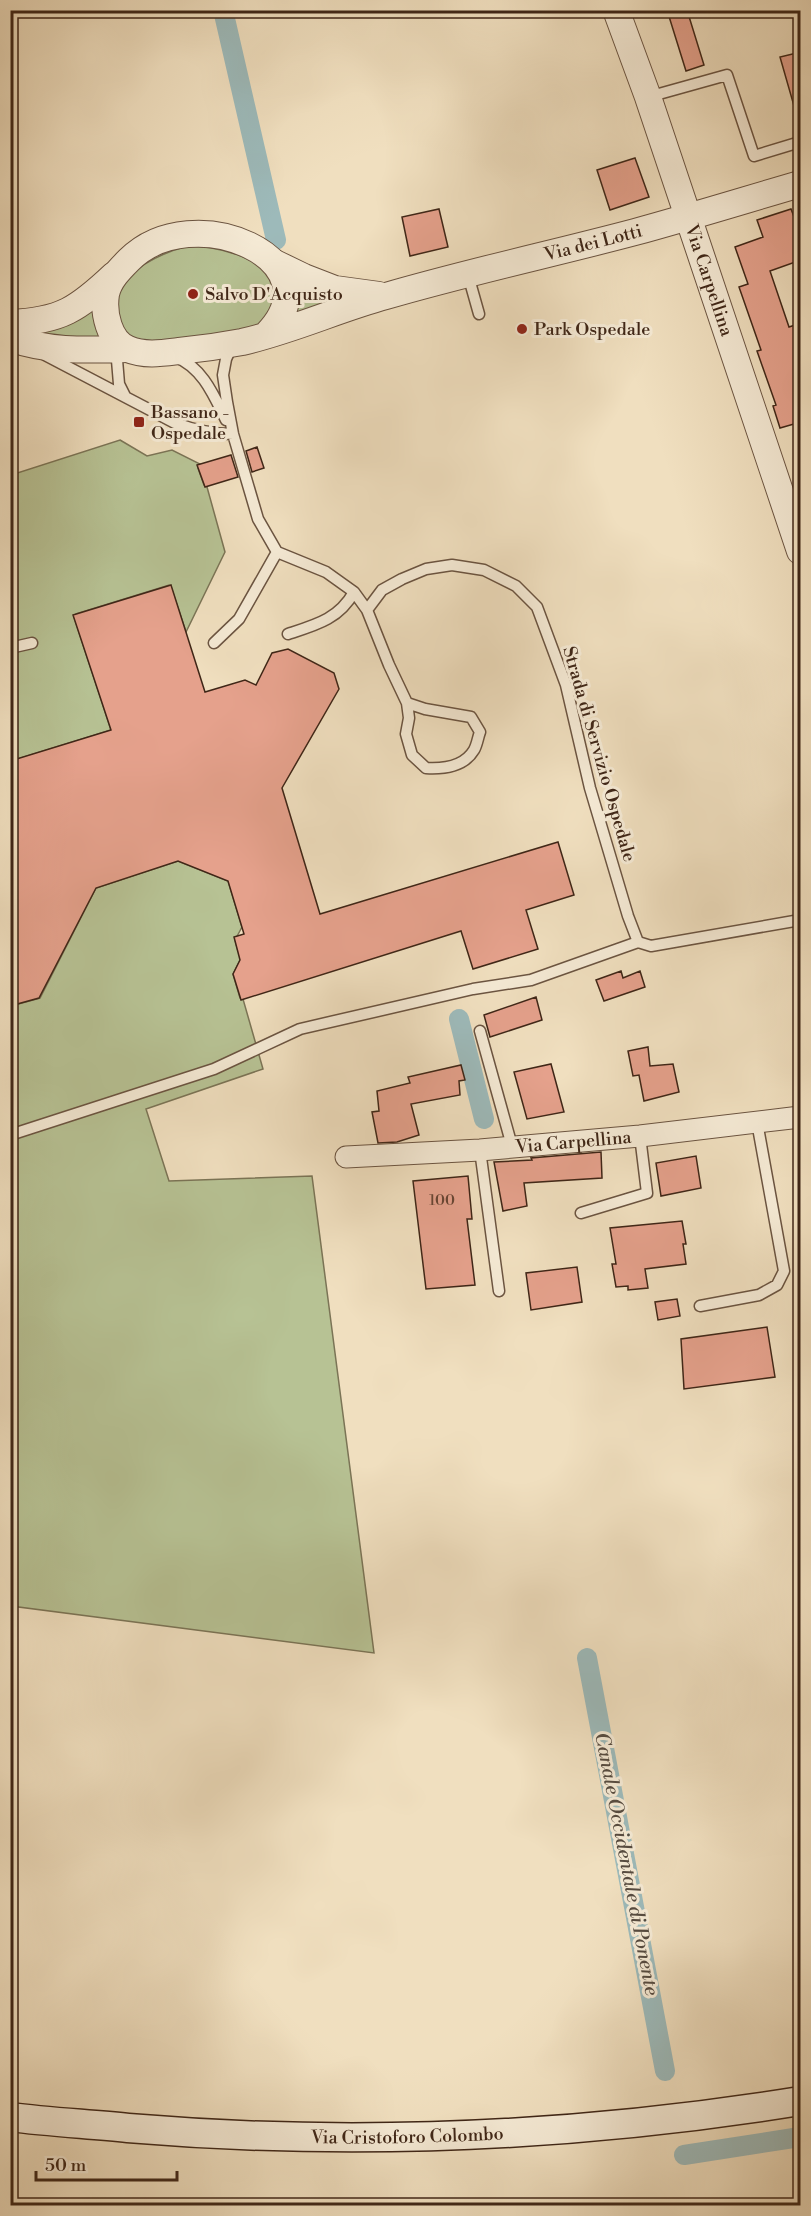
<svg xmlns="http://www.w3.org/2000/svg" width="811" height="2216" font-family="'Libre Bodoni',serif">
<style>
.green{fill:#b7c294;stroke:#7b7456;stroke-width:1.5}
.lines{fill:none;stroke-linecap:round;stroke-linejoin:round}
.canal{stroke:#9dbaba;stroke-width:20}
.building{fill:#e5a18c;stroke:#3f2617;stroke-width:1.5}
.service-casing{stroke:#6b5441;stroke-width:13}
.minor-casing{stroke:#6b5441;stroke-width:23}
.tertiary-casing{stroke:#6b5441;stroke-width:28}
.secondary-casing{stroke:#3f2617;stroke-width:31}
.service{stroke:#f5ead5;stroke-width:10}
.minor{stroke:#f5ead5;stroke-width:21}
.tertiary{stroke:#f5ead5;stroke-width:26}
.secondary{stroke:#f5ead5;stroke-width:28}
.poi-dot{fill:#8f2418;stroke:#f5ead5;stroke-width:2}
.labels{text-anchor:middle;dominant-baseline:central;stroke-width:6;stroke-linejoin:round;paint-order:stroke}
.number-label{font-size:15px;fill:#684534}
.street-label{font-size:18px;fill:#3f2617;stroke:#f5ead5}
.poi-label{font-size:18px;fill:#3f2617;stroke:#f5ead5;text-anchor:start}
.water-label{font-size:20px;font-style:italic;fill:#564b40;stroke:#f5ead5}
</style>
<rect width="100%" height="100%" fill="#f0dfbf"/>
<filter id="stains"><feTurbulence type="fractalNoise" baseFrequency=".00333" numOctaves="4"/><feColorMatrix values="0 0 0 0 .2 0 0 0 0 .09 0 0 0 0 .02 0 0 0 .5 -.17"/></filter>
<radialGradient id="worn" r=".72"><stop offset=".6" stop-color="#630" stop-opacity="0"/><stop offset="1" stop-color="#630" stop-opacity=".3"/></radialGradient>
<path class="green" d="M189,246C211,245 265,257 272,282C274,290 272,302 272,311L254,330L154,342L134,339L120,328C119,319 116,308 117,299C119,271 166,251 189,246Z
M291,280L353,301L291,316Z
M95,304L102,340L34,336L41,329Z
M120,440L147,456L172,450L200,464L198,468L204,485L207,487L225,552L186,632L171,587L169,585L76,614L74,617L111,730L11,761V475Z
M178,861L228,881L242,927L235,940L238,951L242,956L233,974L240,998L243,999L263,1069L146,1109L169,1181L312,1176L374,1653L11,1606V1006L40,998L96,888Z"/>
<g class="lines">
<path class="canal" d="M223,10L276,240
M459,1019L484,1119
M587,1658L665,2071
M684,2155L800,2137"/>
</g>
<path class="building" d="M667,10H687L704,65L686,71Z
M801,52V112L796,113L780,57Z
M635,158L649,197L610,210L597,170Z
M439,209L448,247L410,256L402,217Z
M791,209L801,235V260L770,271L789,327L801,323V422L780,428L773,406L776,405L757,351L761,350L739,287L748,284L735,247L763,237L757,220Z
M257,447L264,468L252,472L246,451Z
M231,455L238,477L205,487L197,465Z
M171,585L205,692L245,680L256,685L272,653L288,649L334,673L339,689L282,788L320,914L558,842L574,895L526,910L538,949L473,969L461,931L241,1000L233,974L240,960L234,937L244,934L228,881L178,861L96,888L39,998L10,1006V761L111,730L73,615Z
M621,971L623,978L640,971L645,987L604,1001L596,980Z
M536,997L542,1020L490,1037L484,1015Z
M648,1047L650,1066L673,1064L679,1092L644,1101L639,1075L633,1076L628,1051Z
M551,1064L564,1112L527,1119L514,1072Z
M461,1065L465,1080L459,1081L460,1095L411,1104L419,1135L397,1142L378,1143L372,1112L379,1111L377,1091L410,1083L408,1077Z
M601,1152L602,1178L524,1183L527,1206L503,1211L494,1162L532,1160L531,1158Z
M696,1156L701,1188L661,1196L656,1163Z
M468,1176L472,1219H467L475,1285L426,1289L413,1181Z
M682,1221L686,1244H683L686,1264L645,1269L648,1288L628,1290V1286L616,1287L612,1264H616L610,1228Z
M577,1267L582,1302L531,1310L526,1273Z
M677,1299L680,1316L658,1320L655,1302Z
M767,1327L775,1377L684,1389L681,1339Z"/>
<g class="lines">
<g class="service-casing">
<path id="service" d="M648,97L727,75L754,156L800,142
M468,275L479,314
M232,346L226,359L223,375L227,402L233,434L258,519L277,552L326,572L354,592L367,610L389,665L407,703L409,718L406,734L412,755L426,768C443,769 464,767 474,750C477,745 478,737 480,732L471,717L425,709L407,703
M116,348L119,384L125,396
M45,355L175,423C194,430 212,434 233,434
M176,357C203,368 214,396 226,420
M367,610L382,590L402,579L426,569L452,565L484,570L516,586L537,607L566,685L590,788L628,916L638,942L651,946L800,920
M288,634C316,625 339,619 354,592
M214,643L239,619L277,552
M10,648L32,643
M480,1031L512,1146
M10,1135L214,1069L300,1029L473,989L531,980L638,942
M480,1150L499,1291
M581,1213L647,1193L640,1136
M700,1306L759,1295L777,1285L784,1271L757,1122"/>
</g>
<g class="minor-casing">
<g id="minor">
<path id="s1" d="M346,1157L480,1150L640,1136L800,1117"/>
</g>
</g>
<g class="tertiary-casing">
<g id="tertiary">
<path id="s2" d="M616,10L648,97L800,551"/>
<path d="M275,263L304,277L335,289L379,295"/>
<path d="M10,323C61,321 78,309 114,275"/>
<path id="s3" d="M267,334C339,260 193,196 129,260C119,270 109,280 106,294C103,313 109,341 128,349C144,356 163,353 179,351C200,349 221,346 242,342C291,331 338,309 386,296C468,272 552,254 635,232C690,217 745,200 800,184"/>
<path d="M10,338C48,352 88,350 127,349"/>
</g>
</g>
<g class="secondary-casing">
<g id="secondary">
<path id="s4" d="M10,2117C49,2122 89,2124 128,2128C354,2147 576,2137 800,2101"/>
</g>
</g>
<use href="#service" class="service"/>
<use href="#minor" class="minor"/>
<use href="#tertiary" class="tertiary"/>
<use href="#secondary" class="secondary"/>
</g>
<g class="poi-dot">
<circle cx="193" cy="294" r="6"/>
<circle cx="522" cy="329" r="6"/>
<rect x="133" y="416" width="12" height="12" rx="3"/>
</g>
<g class="labels">
<g class="number-label">
<text x="442" y="1200">100</text>
</g>
<g class="street-label">
<text stroke="none"><textPath href="#s3" startOffset="824">Via dei Lotti</textPath></text>
<text stroke="none"><textPath href="#s2" startOffset="286">Via Carpellina</textPath></text>
<text transform="translate(599 754) rotate(74)">Strada di Servizio Ospedale</text>
<text stroke="none"><textPath href="#s1" startOffset="228">Via Carpellina</textPath></text>
<text stroke="none"><textPath href="#s4" startOffset="398">Via Cristoforo Colombo</textPath></text>
</g>
<g class="poi-label">
<text x="205" y="294">Salvo D'Acquisto</text>
<text x="534" y="329">Park Ospedale</text>
<text x="151" y="412">Bassano -<tspan x="151" dy="21">Ospedale</tspan></text>
</g>
<g class="water-label">
<text transform="translate(626 1864) rotate(79)">Canale Occidentale di Ponente</text>
</g>
</g>
<rect width="811" height="2216" fill="none" stroke="#f0dfbf" stroke-width="36"/>
<rect x="12" y="12" width="787" height="2192" fill="none" stroke="#3f2617" stroke-width="3"/>
<rect x="18" y="18" width="775" height="2180" fill="none" stroke="#3f2617" stroke-width="1.5"/>
<path d="M36 2171v9h141v-9" fill="none" stroke="#3f2617" stroke-width="3"/>
<text x="45" y="2171" font-size="18" fill="#3f2617" stroke="#f5ead5" stroke-width="4.5" paint-order="stroke">50 m</text>
<rect width="100%" height="100%" filter="url(#stains)"/>
<rect width="100%" height="100%" fill="url(#worn)"/>
</svg>
